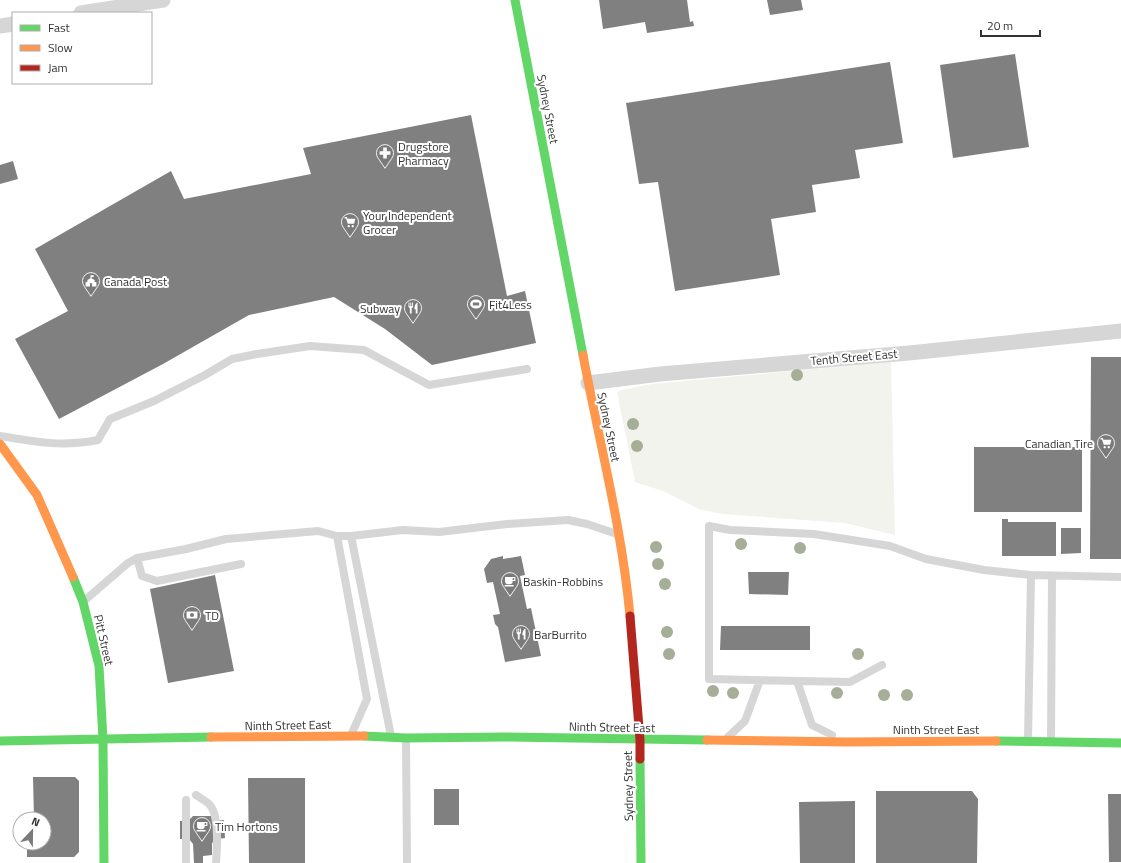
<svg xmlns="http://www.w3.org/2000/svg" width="1121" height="863" font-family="'Titillium Web',sans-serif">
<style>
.green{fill:#f1f3ec}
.building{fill:#808080}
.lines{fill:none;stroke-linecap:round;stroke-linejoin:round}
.lane{stroke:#d6d6d6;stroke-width:8}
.street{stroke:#d6d6d6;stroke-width:15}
.fast{stroke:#63d668;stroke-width:9}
.slow{stroke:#ff974d;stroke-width:9}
.jam{stroke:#b3261e;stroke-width:9}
.tree{fill:#a6ae97}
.labels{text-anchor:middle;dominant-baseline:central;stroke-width:4;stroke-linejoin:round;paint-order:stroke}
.street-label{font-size:12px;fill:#323232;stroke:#fff}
.poi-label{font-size:12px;fill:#323232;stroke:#fff;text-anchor:start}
</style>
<rect width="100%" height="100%" fill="#fff"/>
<path class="green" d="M891,362L895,535L845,523L722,514L699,509L663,491L635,482L617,392L621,390L652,384Z"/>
<path class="building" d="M599,0H687L690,22L693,21L694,26L647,33L645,22L603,29Z
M767,0H801L803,10L770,15Z
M1015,54L1029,147L953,158L940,65Z
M890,62L903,143L855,150L860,178L812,185L816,212L771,219L780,275L675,291L658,182L639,184L626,103Z
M471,115L507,296L525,291L536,343L432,365L385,329L334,297L249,315L163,364L59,419L15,339L68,311L35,249L171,171L184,199L311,174L303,148Z
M13,161L18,179L0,184V165Z
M1091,357H1121V559H1090Z
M974,447H1082V512H974Z
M1002,519H1008V522H1056V556H1002Z
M1061,528H1081V553L1061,554Z
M503,556V559L521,556L525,575L520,576L527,609L531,608L541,656L505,662L498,627L495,624L493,615L500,614L493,582L487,583L484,569L491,559Z
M748,572H789L788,595L749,594Z
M215,575L234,671L168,683L150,589Z
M721,626H810V650H720Z
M33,777H75L79,781V852L74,857H27V843H44V819H34Z
M248,778H305V863H249Z
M434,789H459V825H434Z
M876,791H972L978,799L977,863H876Z
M1108,794H1121V862H1109Z
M855,801V863H800L799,802Z
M193,816H212L216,821L224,820L225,838L217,839L212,843V855L203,856V863H194L193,844L189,839H180V821H188Z"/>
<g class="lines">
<path class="lane" d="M0,436C34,442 64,447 98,440L110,419L154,401L205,375L232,359L257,354L310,346L364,350L429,385L527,369
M337,536L367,699L352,733
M351,536L391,736
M137,558L142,576L157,581L241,564
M84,601L128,563L137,558L186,549L226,539L318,531L337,536H351L403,530L439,532L507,524L568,520L587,524L617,534
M882,665L850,682L709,679V526L730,530L814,534L890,546L926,559L984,570L1031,575L1121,577
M797,681L812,725L832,735
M728,737L745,721L760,680
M406,738L407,863
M1028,740L1031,575
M1051,741L1052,576
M196,795C200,798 206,801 209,804C220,815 217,849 216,863
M186,863V800"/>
<path class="street" d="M81,13L163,0
M0,26L13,24
M588,383L660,374L909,353L1121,331"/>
<path class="fast" d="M515,0L583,355
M73,577L83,602L99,666L103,740L104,863
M364,736L406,738L504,737L707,740
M0,741L211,737
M996,741L1121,743
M640,759L641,863"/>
<path class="slow" d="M583,355C599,441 622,528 630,616
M0,444L37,495L73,577
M211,737L364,736
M707,740L846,742L996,741"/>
<path class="jam" d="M630,616L640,740V759"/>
</g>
<g class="tree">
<circle cx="797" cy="375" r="6"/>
<circle cx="633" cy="424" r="6"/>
<circle cx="637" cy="446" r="6"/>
<circle cx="741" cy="544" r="6"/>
<circle cx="656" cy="547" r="6"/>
<circle cx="800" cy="548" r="6"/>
<circle cx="658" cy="564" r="6"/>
<circle cx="665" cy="584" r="6"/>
<circle cx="667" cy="632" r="6"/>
<circle cx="669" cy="654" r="6"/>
<circle cx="858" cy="654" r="6"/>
<circle cx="713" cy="691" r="6"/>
<circle cx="733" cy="693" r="6"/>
<circle cx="837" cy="693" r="6"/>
<circle cx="884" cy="695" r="6"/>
<circle cx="907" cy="695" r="6"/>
</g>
<defs>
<g id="pharmacy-pin" transform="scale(0.9)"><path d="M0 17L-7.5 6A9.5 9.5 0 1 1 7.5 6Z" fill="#7a7a7a" stroke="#fff"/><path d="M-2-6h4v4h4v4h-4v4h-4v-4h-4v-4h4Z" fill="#fff"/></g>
<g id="supermarket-pin" transform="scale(0.9)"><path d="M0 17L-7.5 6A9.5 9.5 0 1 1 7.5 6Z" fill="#7a7a7a" stroke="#fff"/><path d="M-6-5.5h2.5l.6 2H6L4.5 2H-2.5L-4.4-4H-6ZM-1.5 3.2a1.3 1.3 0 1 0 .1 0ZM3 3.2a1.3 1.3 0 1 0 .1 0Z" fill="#fff"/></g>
<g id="civic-pin" transform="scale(0.9)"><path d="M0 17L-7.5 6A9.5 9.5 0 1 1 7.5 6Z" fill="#7a7a7a" stroke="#fff"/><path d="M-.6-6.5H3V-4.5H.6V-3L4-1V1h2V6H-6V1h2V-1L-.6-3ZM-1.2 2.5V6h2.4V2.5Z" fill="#fff"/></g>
<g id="stadium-pin" transform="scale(0.9)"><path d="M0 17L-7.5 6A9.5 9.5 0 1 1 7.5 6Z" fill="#7a7a7a" stroke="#fff"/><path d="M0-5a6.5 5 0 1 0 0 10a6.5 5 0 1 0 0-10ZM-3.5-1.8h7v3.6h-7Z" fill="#fff"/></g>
<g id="restaurant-pin" transform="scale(0.9)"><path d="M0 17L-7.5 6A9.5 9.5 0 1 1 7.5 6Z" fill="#7a7a7a" stroke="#fff"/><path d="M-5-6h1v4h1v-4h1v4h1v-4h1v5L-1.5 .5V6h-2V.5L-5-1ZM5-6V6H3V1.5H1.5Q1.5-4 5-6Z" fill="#fff"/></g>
<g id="cafe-pin" transform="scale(0.9)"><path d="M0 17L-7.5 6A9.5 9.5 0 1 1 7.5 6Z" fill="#7a7a7a" stroke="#fff"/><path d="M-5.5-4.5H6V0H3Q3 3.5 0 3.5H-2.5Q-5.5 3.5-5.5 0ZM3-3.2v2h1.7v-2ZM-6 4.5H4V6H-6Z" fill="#fff"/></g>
<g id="bank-pin" transform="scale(0.9)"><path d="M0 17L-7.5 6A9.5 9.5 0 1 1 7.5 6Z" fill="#7a7a7a" stroke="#fff"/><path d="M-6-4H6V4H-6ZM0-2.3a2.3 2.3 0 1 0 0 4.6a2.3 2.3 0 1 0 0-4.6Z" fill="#fff"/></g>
</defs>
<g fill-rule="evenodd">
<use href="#pharmacy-pin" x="385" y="153"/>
<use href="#supermarket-pin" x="350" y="222"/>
<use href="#civic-pin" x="91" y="281"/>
<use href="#stadium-pin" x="476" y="304"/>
<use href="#restaurant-pin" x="413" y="308"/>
<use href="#supermarket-pin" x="1106" y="443"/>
<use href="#cafe-pin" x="510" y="581"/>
<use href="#bank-pin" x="192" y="615"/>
<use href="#restaurant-pin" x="521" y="634"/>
<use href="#cafe-pin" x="202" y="826"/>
</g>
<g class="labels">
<g class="street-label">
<text transform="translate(548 109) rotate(79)">Sydney Street</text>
<text transform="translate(854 357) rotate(-5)">Tenth Street East</text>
<text transform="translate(609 427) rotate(78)">Sydney Street</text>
<text transform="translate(104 640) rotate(77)">Pitt Street</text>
<text transform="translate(288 725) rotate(-1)">Ninth Street East</text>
<text transform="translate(612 727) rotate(1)">Ninth Street East</text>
<text x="936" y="729">Ninth Street East</text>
<text transform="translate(628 786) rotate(-91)">Sydney Street</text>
</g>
<g class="poi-label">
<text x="398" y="146">Drugstore<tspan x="398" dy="14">Pharmacy</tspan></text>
<text x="363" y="215">Your Independent<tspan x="363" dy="14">Grocer</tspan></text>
<text x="104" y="281">Canada Post</text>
<text x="489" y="304">Fit4Less</text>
<text x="400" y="308" text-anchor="end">Subway</text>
<text x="1093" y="443" text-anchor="end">Canadian Tire</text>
<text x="523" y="581">Baskin-Robbins</text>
<text x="205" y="615">TD</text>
<text x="534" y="634">BarBurrito</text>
<text x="215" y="826">Tim Hortons</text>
</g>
</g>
<rect x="12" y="12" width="140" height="72" fill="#ffffff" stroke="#adadad"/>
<rect x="20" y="25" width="20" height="6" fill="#63d668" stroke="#adadad"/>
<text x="48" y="32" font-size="12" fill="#323232">Fast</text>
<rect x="20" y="45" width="20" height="6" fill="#ff974d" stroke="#adadad"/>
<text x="48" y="52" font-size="12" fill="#323232">Slow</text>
<rect x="20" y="65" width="20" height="6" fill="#b3261e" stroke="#adadad"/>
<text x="48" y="72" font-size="12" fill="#323232">Jam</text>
<g transform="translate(32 831) rotate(22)"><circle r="19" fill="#ffffff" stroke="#adadad"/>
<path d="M0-3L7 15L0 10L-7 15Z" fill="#7a7a7a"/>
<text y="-6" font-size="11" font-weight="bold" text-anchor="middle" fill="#323232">N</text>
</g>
<path d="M981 30v6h59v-6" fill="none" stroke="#323232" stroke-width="2"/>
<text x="987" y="30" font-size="12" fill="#323232" stroke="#ffffff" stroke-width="3" paint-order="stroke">20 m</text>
</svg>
